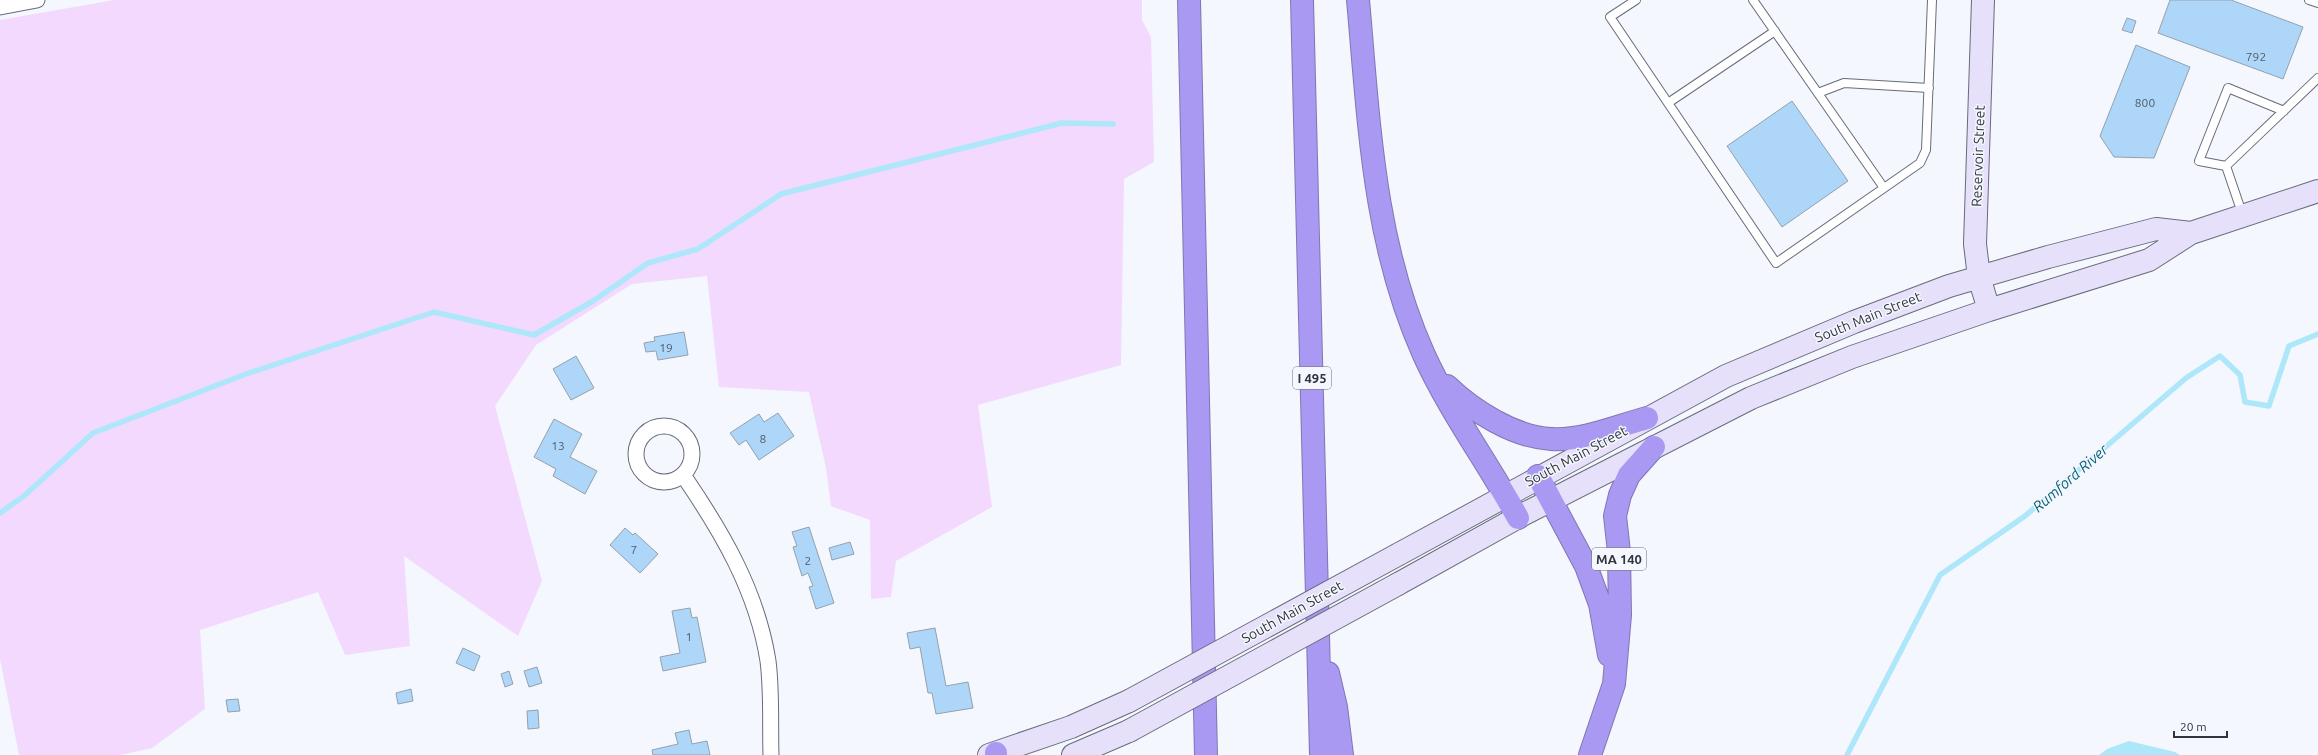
<svg xmlns="http://www.w3.org/2000/svg" width="2318" height="755" font-family="Ubuntu,sans-serif">
<style>
.green{fill:#f3d9fe}
.water{fill:#aee7fa}
.lines{fill:none;stroke-linecap:round;stroke-linejoin:round}
.stream{stroke:#aee7fa;stroke-width:5.5}
.building{fill:#aed6f8;stroke:#94a1ad}
.lane-casing{stroke:#676c7a;stroke-width:10}
.street-casing{stroke:#676c7a;stroke-width:17}
.secondary-casing{stroke:#676c7a;stroke-width:24}
.highway-casing{stroke:#8076b2;stroke-width:24}
.lane{stroke:#fff;stroke-width:8}
.street{stroke:#fff;stroke-width:15}
.secondary{stroke:#e6e0fb;stroke-width:22}
.highway{stroke:#aa99f2;stroke-width:22}
.secondary-bridge-casing{stroke:#676c7a;stroke-width:24;stroke-linecap:butt}
.secondary-bridge{stroke:#e6e0fb;stroke-width:22}
.labels{text-anchor:middle;dominant-baseline:central;stroke-width:3;stroke-linejoin:round;paint-order:stroke}
.number-label{font-size:12px;fill:#505c6a}
.shield{fill:#f4f7fd;stroke:#6c6e74;stroke-width:1}
.shield-label{font-size:13px;font-weight:bold;fill:#31343a}
.street-label{font-size:14px;fill:#31343a;stroke:#f4f7fd}
.water-label{font-size:15px;font-style:italic;fill:#086278;stroke:#f4f7fd}
</style>
<rect width="100%" height="100%" fill="#f4f7fd"/>
<path class="green" d="M114,0H1142V20L1151,37L1154,162L1124,179L1121,365L978,405L992,507L896,561L891,597L871,599L870,520L831,506L826,468L809,392L719,387L707,276L632,284L536,345L495,406L542,581L518,636L404,556L410,646L345,655L318,592L200,630L205,709L152,748L120,755H19L0,659V20Z"/>
<path class="water" d="M2129,741L2175,752L2180,755H2099L2107,749Z"/>
<g class="lines">
<path class="stream" d="M0,513L24,496L93,433L246,374L434,312L534,335L593,301L648,263L698,249L781,194L1062,123L1113,124
M1847,755L1940,575L2025,516L2186,378L2220,356L2240,375L2245,402L2269,406L2289,346L2318,334"/>
</g>
<path class="building" d="M2170,0H2231L2303,27L2283,79L2158,33Z
M2127,18L2136,21L2132,33L2122,30Z
M2136,45L2190,67L2154,158L2114,157L2100,136Z
M1792,101L1848,181L1782,227L1727,146Z
M684,332L688,355L658,360L656,351L646,352L644,343L655,341L654,337Z
M576,356L594,388L571,400L553,369Z
M778,413L794,436L759,460L746,440L739,445L730,433L759,414L764,422Z
M554,419L582,434L570,457L597,471L585,494L553,476L556,469L534,457Z
M809,527L834,603L816,609L809,587L813,586L808,573L802,576L793,547L797,546L792,532Z
M625,528L633,535L635,533L658,554L640,573L610,545Z
M850,542L854,554L832,560L829,548Z
M690,608L692,618L697,617L706,662L663,671L660,657L680,653L672,611Z
M935,628L946,686L968,682L973,708L936,714L932,693H928L920,647L910,649L907,633Z
M463,648L480,656L474,671L456,663Z
M537,667L542,683L529,687L524,671Z
M509,671L513,684L505,687L501,674Z
M411,689L413,701L398,704L396,693Z
M238,699L240,711L228,712L226,700Z
M538,710L539,728L528,729L527,711Z
M689,730L692,744L707,741L710,755H653L652,750L678,744L675,733Z"/>
<g class="lines">
<g class="lane-casing">
<path id="lane" d="M1636,0L1610,17L1776,263L1920,163L1926,150L1932,0
M1753,0L1884,188
M2309,0L2318,3
M1818,93L1844,83L1929,88
M1668,103L1775,31
M2226,166L2199,161L2228,88L2284,111
M2243,216L2226,166L2318,78"/>
</g>
<g class="street-casing">
<path id="street" d="M0,7L37,0
M636 454a28 28 0 1 1 56 0a28 28 0 1 1-56 0Z
M683,475C722,532 757,591 768,661C772,692 770,724 771,755"/>
</g>
<g class="secondary-casing">
<path id="secondary" d="M1983,0L1975,244L1979,277L1989,310
M1399,554L1726,376L1854,322L1949,286L2048,257L2156,229L2191,233
M1398,584L1524,514L1751,398L1852,357L1989,310L2149,260L2191,233L2318,191
M989,755L1071,727L1129,701
M1073,755L1129,731"/>
</g>
<g class="highway-casing">
<path id="highway" d="M1189,0L1206,755
M1302,0L1321,755
M1358,0C1369,121 1373,242 1424,355C1450,412 1488,463 1518,518
M1447,386C1473,411 1514,437 1551,439C1583,441 1617,426 1647,418
M1538,476L1586,566L1600,604L1609,655
M1328,673L1336,707L1342,755
M996,755V753
M1590,755L1614,684L1620,615L1619,552L1615,516L1620,495L1629,475L1654,447"/>
</g>
<use href="#lane" class="lane"/>
<use href="#street" class="street"/>
<use href="#secondary" class="secondary"/>
<use href="#highway" class="highway"/>
<g class="secondary-bridge-casing">
<path id="secondary-bridge" d="M1129,701L1399,554
M1129,731L1398,584"/>
</g>
<use href="#secondary-bridge" class="secondary-bridge"/>
</g>
<g class="labels">
<g class="number-label">
<text x="2256" y="56">792</text>
<text x="2145" y="102">800</text>
<text x="666" y="347">19</text>
<text x="763" y="438">8</text>
<text x="558" y="445">13</text>
<text x="634" y="549">7</text>
<text x="808" y="560">2</text>
<text x="689" y="636">1</text>
</g>
<g class="shield">
<rect x="1293" y="367" width="38" height="22" rx="3"/>
<rect x="1592" y="548" width="54" height="22" rx="3"/>
</g>
<g class="shield-label">
<text x="1312" y="378">I 495</text>
<text x="1619" y="559">MA 140</text>
</g>
<g class="street-label">
<text transform="translate(1978 156) rotate(-88)">Reservoir Street</text>
<text transform="translate(1868 317) rotate(-22)">South Main Street</text>
<text transform="translate(1576 456) rotate(-28)">South Main Street</text>
<text transform="translate(1292 612) rotate(-29)">South Main Street</text>
</g>
<g class="water-label">
<text transform="translate(2070 478) rotate(-41)">Rumford River</text>
</g>
</g>
<path d="M2174 731v6h53v-6" fill="none" stroke="#31343a" stroke-width="2"/>
<text x="2180" y="731" font-size="12" fill="#31343a" stroke="#f4f7fd" stroke-width="3" paint-order="stroke">20 m</text>
</svg>
